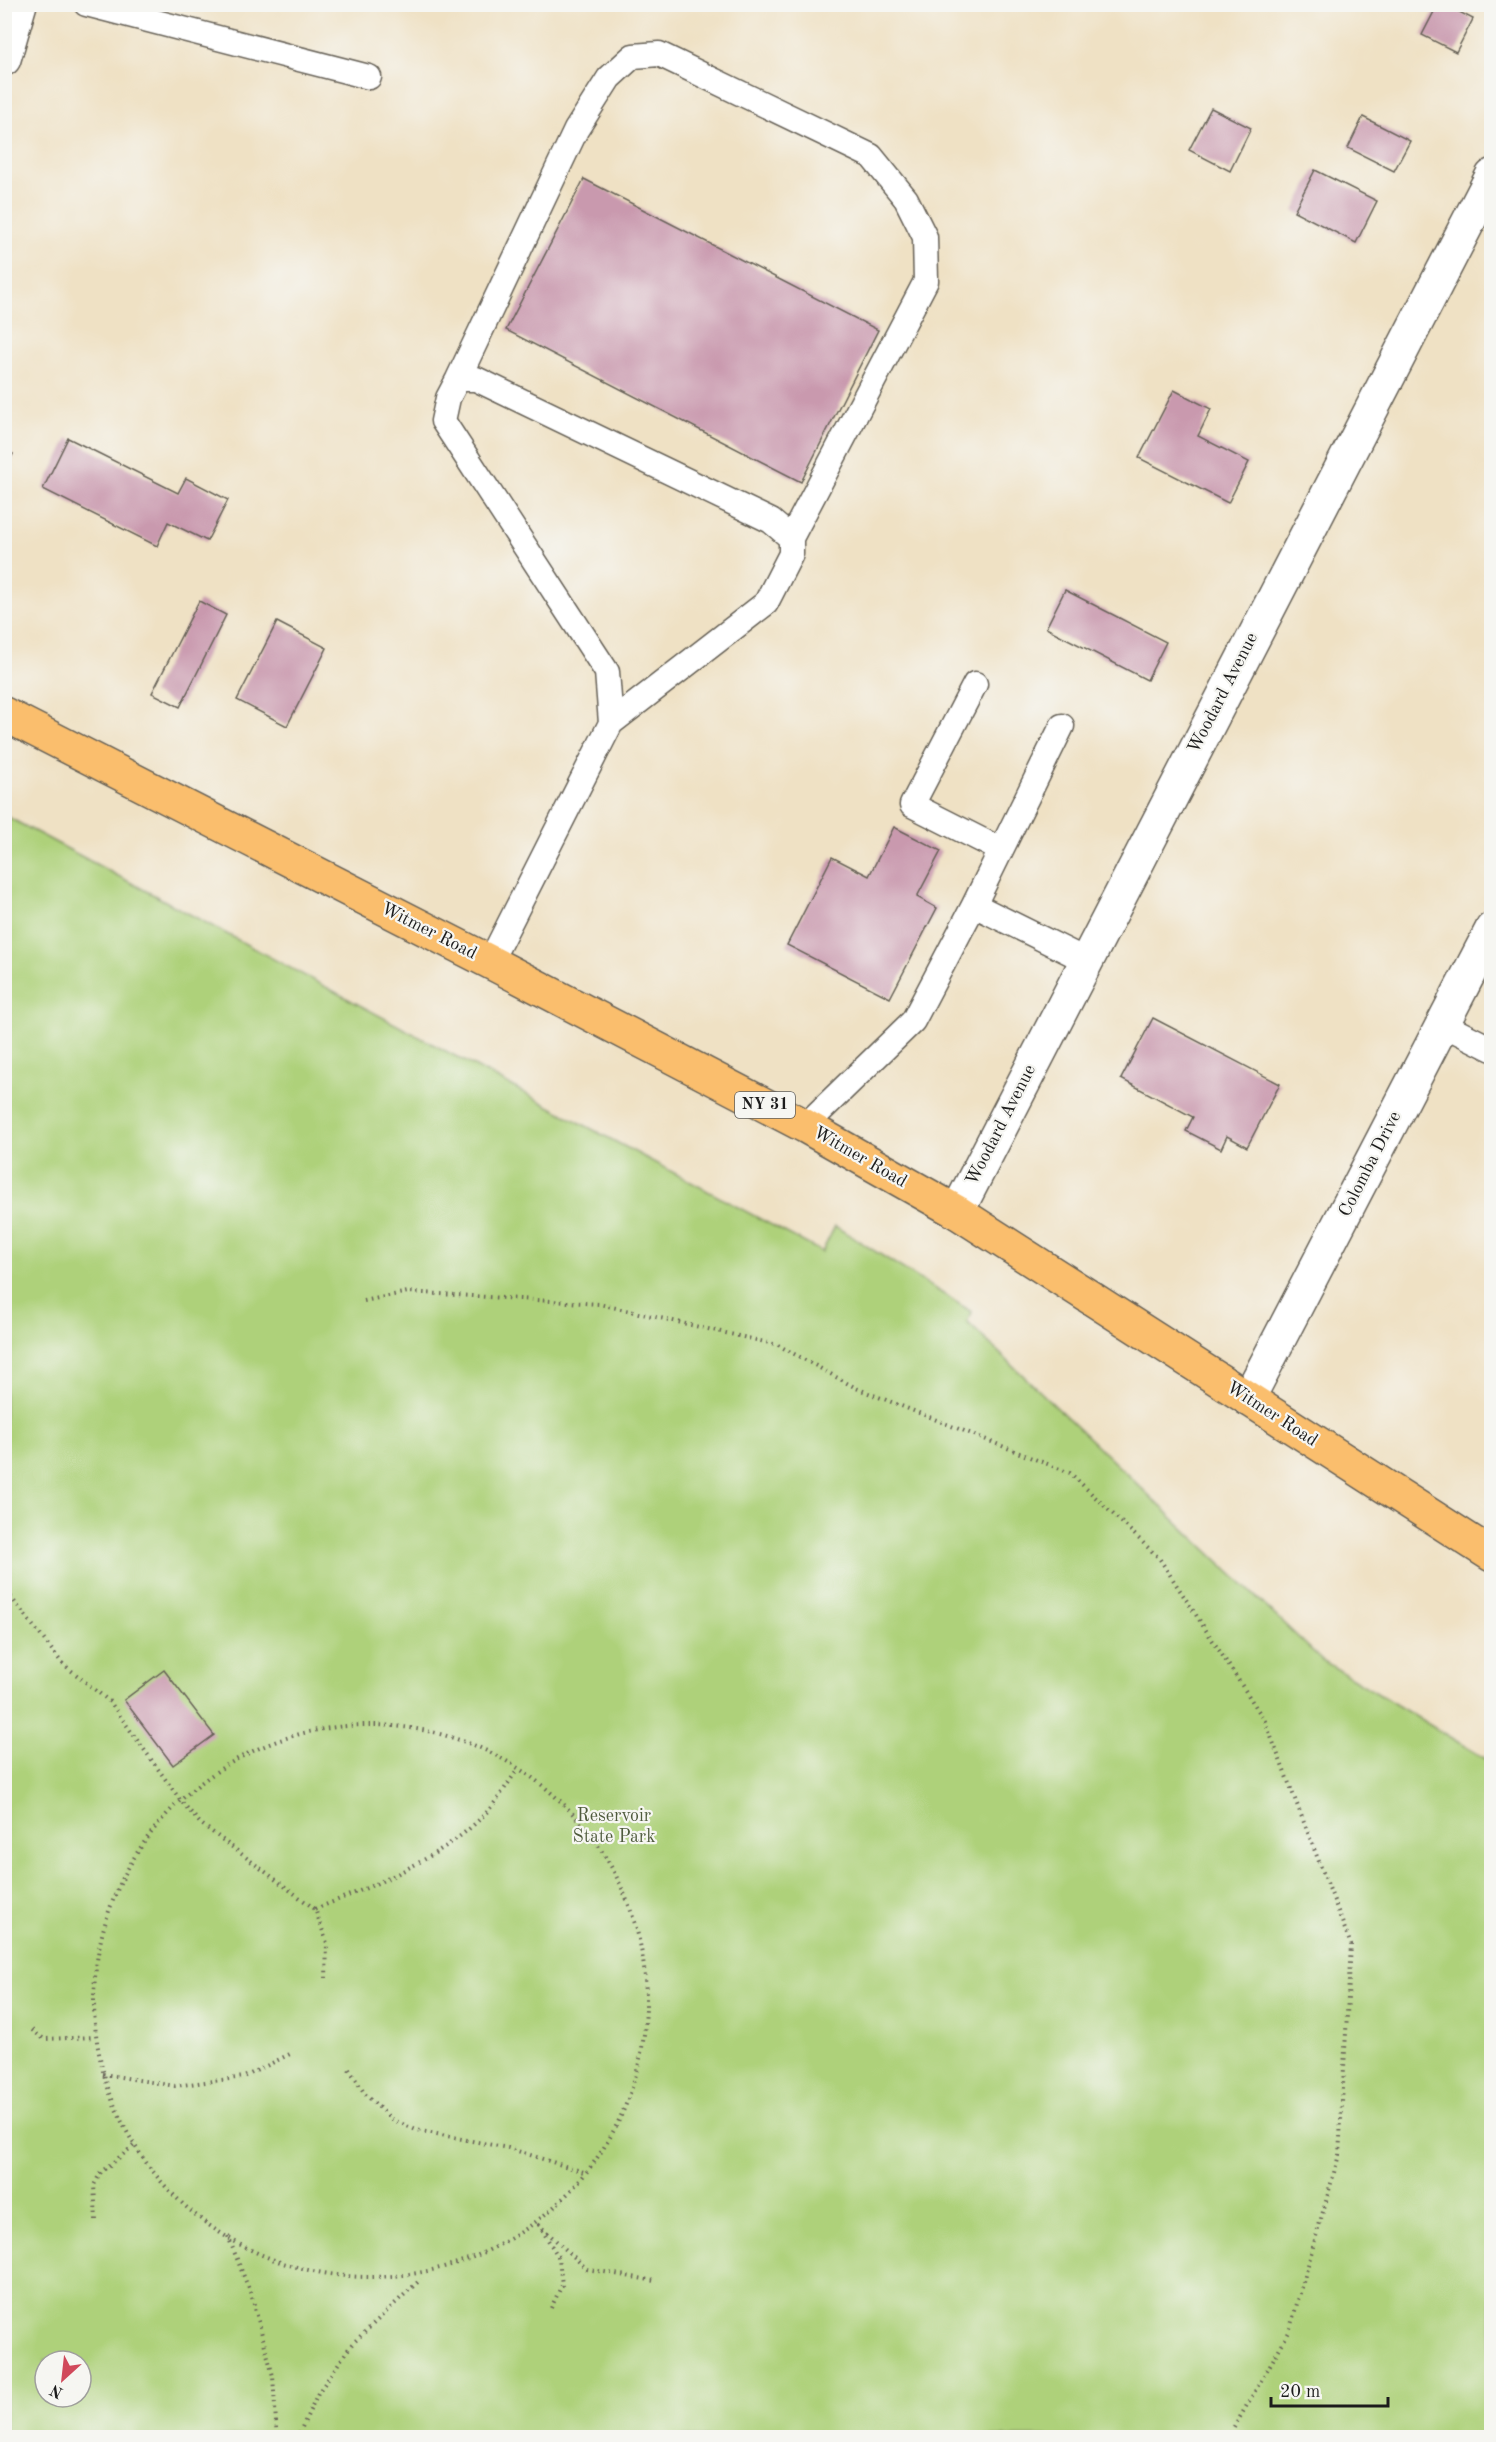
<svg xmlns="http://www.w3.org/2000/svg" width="1496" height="2442" font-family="'Old Standard TT',serif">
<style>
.park{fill:#aed17a;stroke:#65764b;stroke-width:1.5;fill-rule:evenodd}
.building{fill:#c999ae}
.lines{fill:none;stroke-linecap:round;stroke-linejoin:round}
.service-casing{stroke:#666157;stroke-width:27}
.minor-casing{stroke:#666157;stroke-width:36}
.trunk-casing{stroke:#666157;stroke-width:36}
.path{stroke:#666157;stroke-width:4;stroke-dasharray:1.5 4.5;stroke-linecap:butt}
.service{stroke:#fff;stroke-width:24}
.minor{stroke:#fff;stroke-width:33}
.trunk{stroke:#fabe6d;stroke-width:33}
.labels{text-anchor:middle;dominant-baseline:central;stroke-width:4.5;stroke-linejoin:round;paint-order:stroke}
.shield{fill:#f6f6f2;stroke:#5d5d5c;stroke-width:1.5}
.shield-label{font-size:16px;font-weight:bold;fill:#1c1c1c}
.street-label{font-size:18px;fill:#1c1c1c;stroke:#f6f6f2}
.park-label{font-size:18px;fill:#4f5b3d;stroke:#f6f6f2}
</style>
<rect width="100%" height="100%" fill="#f6f6f2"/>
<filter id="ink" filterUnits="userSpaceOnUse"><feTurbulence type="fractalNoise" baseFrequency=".0167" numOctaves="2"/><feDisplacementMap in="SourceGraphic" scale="12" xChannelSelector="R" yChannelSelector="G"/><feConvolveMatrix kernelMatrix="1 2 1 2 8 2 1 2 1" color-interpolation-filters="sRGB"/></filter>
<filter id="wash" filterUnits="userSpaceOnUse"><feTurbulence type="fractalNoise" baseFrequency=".008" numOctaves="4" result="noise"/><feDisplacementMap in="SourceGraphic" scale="24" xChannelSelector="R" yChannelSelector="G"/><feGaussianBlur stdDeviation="1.35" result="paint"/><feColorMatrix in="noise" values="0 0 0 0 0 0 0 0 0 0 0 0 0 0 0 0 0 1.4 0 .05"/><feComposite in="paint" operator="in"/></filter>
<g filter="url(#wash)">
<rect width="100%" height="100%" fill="#efe1c4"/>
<path class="park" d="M4,815L822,1252L835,1226L972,1312L967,1322L1322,1660L1491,1762V2437H5ZM45,2361H81V2397H45Z"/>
<g id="blocks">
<path class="building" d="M1438,4H1444L1473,19L1456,52L1422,35Z
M1211,108L1251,128L1230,171L1189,150Z
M1363,117L1410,141L1394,171L1348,148Z
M1315,170L1377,201L1356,243L1294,211Z
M584,179L878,330L801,482L506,330Z
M1174,390L1211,409L1198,436L1249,462L1228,503L1139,458Z
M68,438L178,493L186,478L228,500L207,541L168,522L157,546L43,489Z
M4,449L13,454L4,471Z
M1065,590L1166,642L1147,680L1046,628Z
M199,601L226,615L180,707L152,693Z
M277,622L327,648L287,726L237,700Z
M894,827L941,851L917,897L937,908L890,998L787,945L832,857L869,876Z
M1153,1018L1280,1084L1247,1147L1227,1136L1221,1149L1186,1131L1193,1117L1121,1079Z
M164,1670L214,1735L173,1765L124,1700Z"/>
</g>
</g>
<g filter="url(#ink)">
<use href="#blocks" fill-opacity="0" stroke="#666157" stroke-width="1.5"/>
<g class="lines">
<g class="service-casing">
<path id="service" d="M86,4L369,77
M458,379L576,130L609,78L633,56L659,54L871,156L906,199L925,237L926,281L791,538
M975,684L912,805L1001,850
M974,905L1062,726
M490,962L611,723L766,603L791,554V538L771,521L476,379H458L448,398L443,421L607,672L611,723
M1442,1024L1492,1049
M805,1126L913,1021L974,905L1085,960"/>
</g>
<g class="minor-casing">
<path id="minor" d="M4,59L20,4
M957,1212L1492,176
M1248,1399L1492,929"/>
</g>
<g class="trunk-casing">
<path id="trunk" d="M4,714L490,962L805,1126L957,1212L1492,1555"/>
</g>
<path class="path" d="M364,1301L408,1292L599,1304L778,1345L856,1388L1070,1473L1159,1558L1265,1721L1351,1945L1339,2155L1289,2332L1228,2438
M4,1580L10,1596L62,1663L110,1702L181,1801L200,1823L315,1909L327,1943L326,1978
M94 2001a276 276 0 1 1 552 0a276 276 0 1 1-552 0Z
M315,1909C369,1888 442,1858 483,1816C496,1803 506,1786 516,1772
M32,2030L44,2039L95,2037
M349,2069L365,2094L391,2119L416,2130L508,2148L587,2173
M103,2074L175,2086L244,2077L290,2054
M96,2220L94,2185L101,2172L137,2143
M228,2236L252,2297L273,2376L277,2438
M551,2308L562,2285L559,2258L539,2225L587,2269L655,2281
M297,2438L318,2393L352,2344L421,2279"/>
<use href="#service" class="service"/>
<use href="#minor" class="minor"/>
<use href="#trunk" class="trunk"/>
</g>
</g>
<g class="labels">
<rect class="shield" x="735" y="1092" width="60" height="26" rx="4.5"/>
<g class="shield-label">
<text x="765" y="1105">NY 31</text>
</g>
<g class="street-label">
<text transform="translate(1223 693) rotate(-63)">Woodard Avenue</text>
<text transform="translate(429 931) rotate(27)">Witmer Road</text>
<text transform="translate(1001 1125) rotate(-63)">Woodard Avenue</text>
<text transform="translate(860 1157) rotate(30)">Witmer Road</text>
<text transform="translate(1370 1164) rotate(-63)">Colomba Drive</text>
<text transform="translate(1272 1414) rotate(33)">Witmer Road</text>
</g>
<g class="park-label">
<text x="614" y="1816">Reservoir<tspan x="614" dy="21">State Park</tspan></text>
</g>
</g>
<rect width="1496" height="2442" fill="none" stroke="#f6f6f2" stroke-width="24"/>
<g transform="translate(63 2379) rotate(207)"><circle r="28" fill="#f6f6f2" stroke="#9f9f9c" stroke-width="1.5"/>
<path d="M0-4.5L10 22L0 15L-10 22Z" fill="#d1495b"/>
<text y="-9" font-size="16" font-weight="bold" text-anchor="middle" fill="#1c1c1c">N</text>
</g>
<path d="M1271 2397v9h117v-9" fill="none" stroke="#1c1c1c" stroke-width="3"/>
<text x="1280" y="2397" font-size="18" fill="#1c1c1c" stroke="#f6f6f2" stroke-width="4.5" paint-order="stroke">20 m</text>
</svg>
